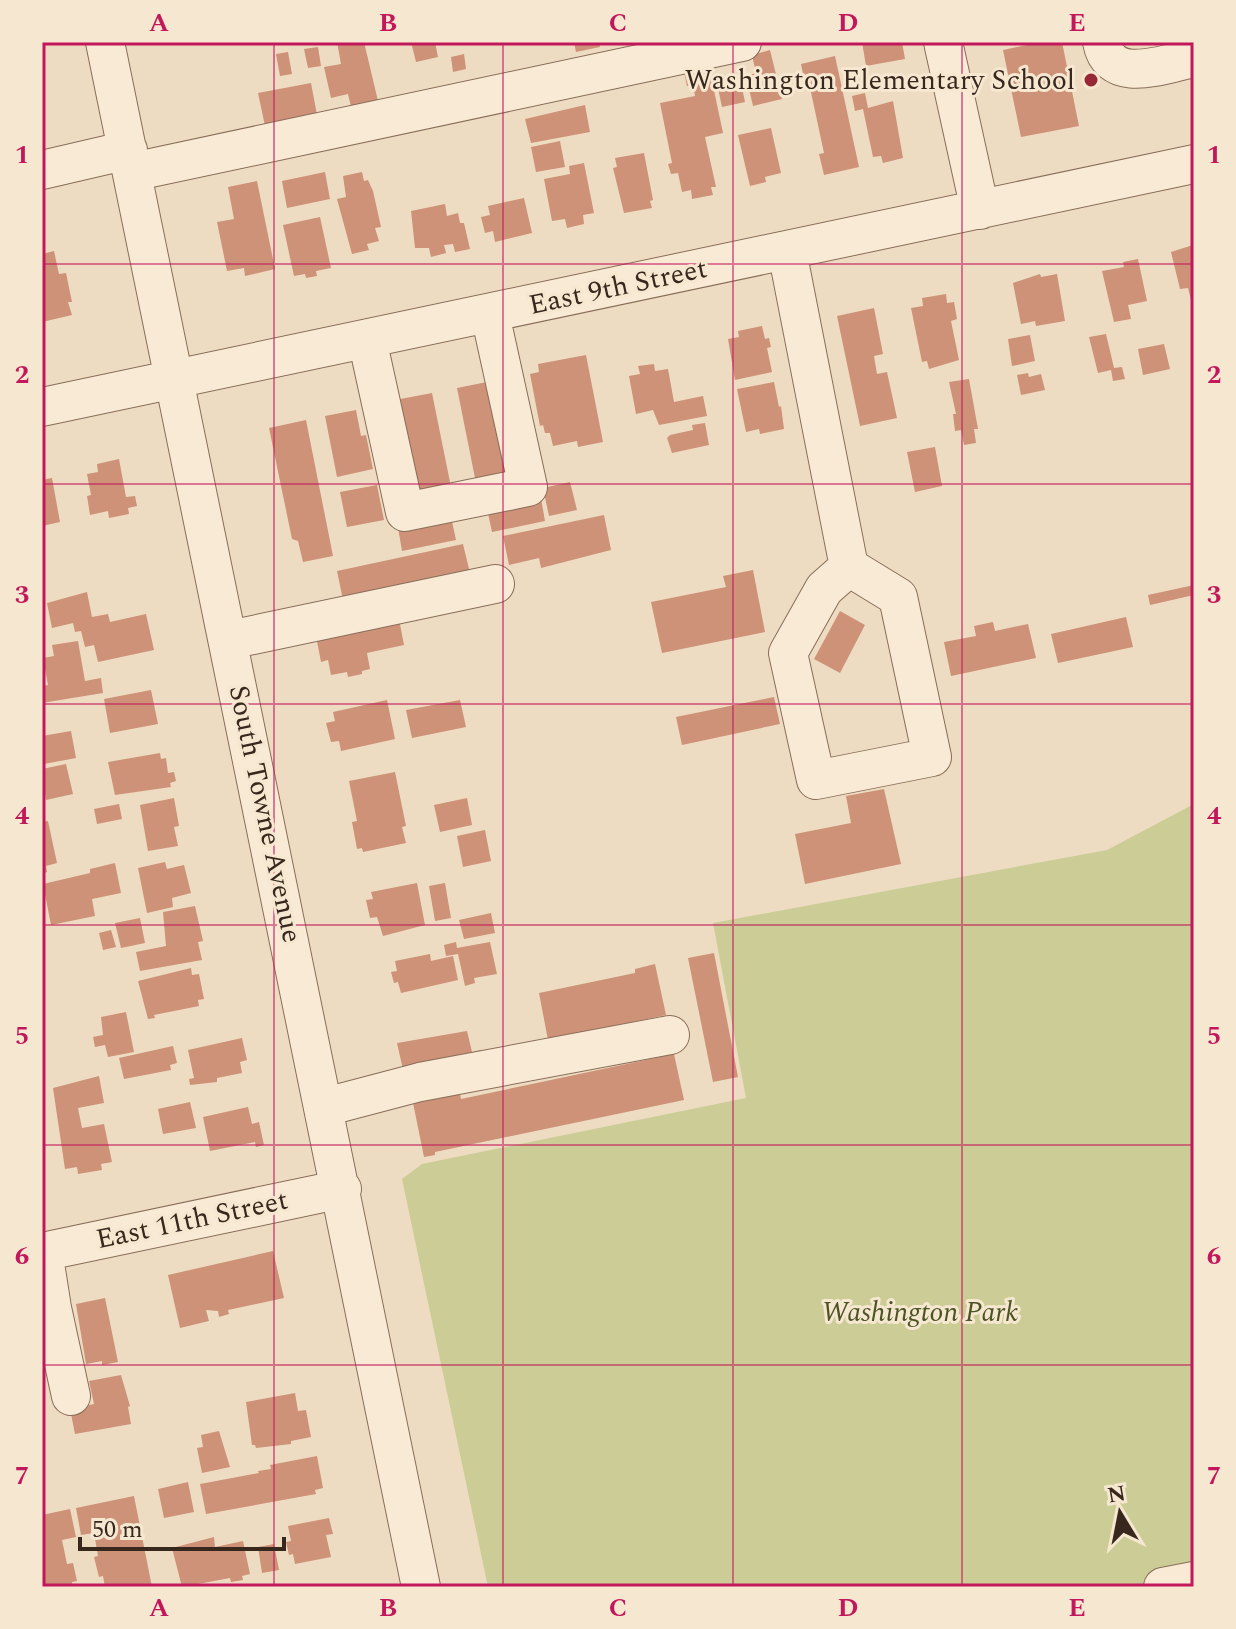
<svg xmlns="http://www.w3.org/2000/svg" width="1236" height="1629" font-family="Spectral,serif">
<style>
.green{fill:#cccc96}
.building{fill:#cd9277}
.lines{fill:none;stroke-linecap:round;stroke-linejoin:round}
.minor-casing{stroke:#886d59;stroke-width:40}
.minor{stroke:#f9ead5;stroke-width:38}
.grid{fill:none;stroke:#c2185b;stroke-width:2;stroke-opacity:0.55}
.poi-dot{fill:#982835;stroke:#f6e7d1;stroke-width:3}
.labels{text-anchor:middle;dominant-baseline:central;stroke-width:6;stroke-linejoin:round;paint-order:stroke}
.poi-label{font-size:28px;fill:#38271d;stroke:#f6e7d1;text-anchor:end}
.street-label{font-size:28px;fill:#38271d;stroke:#f6e7d1}
.park-label{font-size:28px;font-style:italic;fill:#4d5424;stroke:#f6e7d1}
.neatline{fill:none;stroke:#c2185b;stroke-width:3}
.grid-label{font-size:26px;text-anchor:middle;font-weight:bold;fill:#c2185b}
</style>
<rect width="100%" height="100%" fill="#eedcc2"/>
<path class="green" d="M1194,804V1587H488L402,1179L422,1164L746,1098L713,923L1107,850Z"/>
<path class="building" d="M337,42H364L378,101L351,107L348,94L331,98L324,67L341,64Z
M411,42H435L438,57L416,62Z
M574,42H599L600,47L576,52Z
M862,42H902L905,59L866,66Z
M1041,42H1062L1079,126L1021,137L1003,50Z
M318,47L321,66L308,68L304,49Z
M770,50L782,99L753,106L746,76L756,73L752,55Z
M288,52L292,74L280,76L276,54Z
M464,54L466,69L453,72L451,57Z
M835,56L859,167L824,175L819,154L824,153L809,83L805,84L801,64Z
M708,62L723,133L705,137L716,187H711L713,195L692,199L691,190L682,192L678,173L671,174L668,164L672,163L660,103L695,96L693,85L687,86L683,67Z
M311,83L317,115L265,126L258,93Z
M741,83L745,102L722,107L718,88Z
M865,93L868,108L893,101L903,158L883,163L881,156L873,157L863,109L855,111L852,96Z
M585,105L590,132L531,143L525,119Z
M771,128L781,173L765,177L766,182L750,186L738,135Z
M560,141L565,167L536,172L531,147Z
M644,153L653,200L650,201L652,208L624,213L613,168L617,167L615,158Z
M584,163L594,213L583,215L584,224L567,228L565,219L552,221L544,179L570,174L569,166Z
M325,172L330,199L287,208L282,181Z
M362,172L364,181L368,180L373,191L381,227L375,228L379,241L367,244L369,250L352,254L337,199L346,197L343,176Z
M257,181L275,269L245,276L244,268L227,271L217,222L234,219L228,187Z
M524,198L532,233L495,242L493,231L485,233L481,217L490,215L488,206Z
M445,204L447,216L458,213L460,223H464L470,249L455,252L453,244L444,245L446,253L431,257L429,248H415L411,211Z
M320,217L331,268L316,271L317,276L306,278L305,274L294,276L283,225Z
M1193,245L1194,299L1191,300L1188,288L1180,289L1171,252Z
M54,251L59,274L66,273L72,302H68L72,315L42,322V254Z
M1138,259L1147,301L1128,305L1131,319L1114,322L1102,271L1124,267L1123,262Z
M1040,274L1041,277L1057,274L1065,321L1036,326L1035,321L1021,324L1013,283Z
M946,294L947,303L954,302L957,319L951,321L959,360L929,369L927,361L922,362L911,308L923,306L922,298Z
M874,308L883,354L874,356L877,374L887,372L897,418L860,426L837,316Z
M762,326L765,339L769,338L771,347L767,348L772,372L735,380L728,339L739,337L738,331Z
M1106,334L1114,368L1122,367L1125,379L1113,381L1111,370L1098,373L1089,337Z
M1030,335L1035,361L1012,366L1008,339Z
M1164,344L1170,369L1143,375L1138,349Z
M586,355L603,442L578,447L577,441L553,446L550,433H545L543,425L540,426L530,374L539,372L538,364Z
M654,364L655,371L668,369L674,402L703,396L707,416L659,425L653,410L636,414L629,376L640,374L638,366Z
M1028,373L1029,377L1041,374L1045,390L1021,395L1017,375Z
M969,379L978,429H974L976,443L964,445L961,430L955,431L953,414H956L949,382Z
M497,380L518,480L477,488L457,388Z
M774,382L779,407L781,406L784,429L760,434L759,429L746,432L737,389Z
M432,393L452,492L411,501L390,401Z
M356,410L361,436L366,435L373,469L337,477L325,416Z
M306,420L333,556L303,562L298,541L292,539L269,428Z
M705,423L709,445L672,453L667,438L670,435L693,430L692,425Z
M935,447L942,486L915,492L907,452Z
M119,459L126,497L135,496L137,506L128,508L129,514L109,518L108,511L90,515L87,496L91,495L87,474L98,472L97,464Z
M52,478L60,522L42,526V480Z
M570,482L577,510L549,516L543,488Z
M377,485L384,520L347,527L340,492Z
M540,493L545,521L492,532L486,504Z
M450,512L456,540L402,551L397,522Z
M604,515L611,550L541,568L539,558L509,565L503,536Z
M463,544L470,573L344,605L337,571Z
M753,570L765,632L662,653L651,602L726,587L723,576Z
M1194,585V595L1150,605L1148,595Z
M87,592L92,617L108,614L110,622L146,614L154,650L98,662L94,645L85,647L81,631L75,632L73,623L52,628L47,603Z
M840,611L865,625L840,673L814,659Z
M1126,617L1133,647L1058,663L1051,634Z
M399,619L404,645L367,653L370,669L362,671V674L348,677L347,672L331,675L328,660L321,662L316,636Z
M993,622L995,631L1028,624L1036,658L951,676L944,642L976,636L974,626Z
M78,641L85,681L101,678L103,693L42,703V686L48,685L43,658L54,656L52,645Z
M151,690L158,724L110,733L104,699Z
M774,697L780,724L682,745L676,717Z
M387,700L395,739L341,751L339,741L331,742L326,723L335,721L333,712Z
M460,700L466,727L412,738L406,710Z
M71,731L76,758L44,764L42,736Z
M160,753L161,759L166,758L168,773L174,772L176,781L170,783L171,787L115,795L108,762Z
M66,764L73,794L46,800L42,769Z
M395,772L406,826L402,827L406,843L363,852L362,848L357,849L352,822L357,821L349,781Z
M884,789L901,864L805,884L795,834L851,823L846,796Z
M174,798L179,826L174,827L178,846L148,851L140,805Z
M467,798L472,825L440,832L434,805Z
M119,804L122,819L97,824L94,809Z
M48,821L57,863L46,866L47,872L42,874V822Z
M485,830L491,861L463,867L457,836Z
M165,862L167,869L184,865L191,893L172,898L173,907L147,913L138,868Z
M115,863L121,893L92,899L95,916L51,925L43,884L90,873V869Z
M417,883L425,925L383,936L377,917L370,918L366,900L373,899L371,892Z
M445,883L451,918L435,921L429,886Z
M195,906L203,941L198,942L202,960L140,971L136,952L166,946L163,912Z
M491,913L495,933L464,939L459,920Z
M140,918L145,943L121,948L115,923Z
M111,930L116,947L103,950L99,933Z
M456,942L457,948L490,942L497,974L474,978L475,983L465,986L458,954L446,956L444,945Z
M714,953L738,1077L713,1082L688,958Z
M430,954L431,961L453,956L458,980L401,993L398,982L394,983L391,972L397,971L395,961Z
M655,964L666,1015L548,1040L539,993L635,973V969Z
M191,968L192,975L199,974L204,999L198,1000L199,1006L154,1015L155,1018L148,1019L138,981Z
M126,1012L134,1052L108,1057L105,1045L95,1047L93,1037L103,1035L101,1017Z
M467,1031L472,1052L481,1050L484,1062L404,1074L397,1043Z
M242,1038L247,1060L240,1062L242,1073L217,1078V1082L190,1085L189,1079L194,1078L188,1050Z
M173,1046L177,1063L170,1065L171,1070L124,1079L119,1058Z
M674,1054L684,1100L435,1152V1155L424,1157L412,1098L459,1088L461,1099Z
M99,1076L104,1103L78,1108L82,1128L104,1124L112,1162L101,1164L102,1170L78,1174L77,1167L65,1169L53,1088Z
M190,1102L196,1128L163,1134L158,1109Z
M248,1107L252,1124L259,1122L264,1145L256,1147L255,1142L210,1151L203,1117Z
M273,1251L284,1298L228,1310L229,1314L219,1317L218,1311L206,1310L209,1321L180,1328L168,1275Z
M105,1298L118,1362L102,1365V1361L86,1364L76,1304Z
M121,1375L130,1406L128,1407L131,1424L75,1434L70,1409L94,1404L89,1381Z
M295,1393L298,1411L306,1410L311,1437L291,1441V1444L256,1448L255,1445H252L246,1402Z
M219,1431L230,1467L202,1473L197,1448L203,1447L201,1435Z
M317,1456L323,1488L315,1490L316,1494L206,1514L200,1484L259,1473L258,1471L271,1469L270,1465Z
M188,1482L194,1512L164,1518L158,1489Z
M134,1496L152,1587H105L103,1576L99,1577L94,1557L98,1556L94,1533L81,1535L76,1508Z
M70,1509L76,1537L62,1540L67,1564L73,1563L77,1581L72,1582L73,1587H42V1515Z
M329,1518L333,1534L326,1535L331,1557L295,1564L293,1554L289,1555L286,1542L291,1541L288,1526Z
M214,1537L215,1547L243,1541L250,1574L242,1576L243,1580L231,1582L230,1578L182,1587L172,1548Z
M274,1544L279,1570L262,1573L258,1547Z"/>
<g class="lines">
<g class="minor-casing">
<path id="minor" d="M105,42L421,1587
M943,42L980,210
M1102,42C1110,86 1163,64 1194,58
M42,170L128,150
M132,172L742,42
M787,251L849,567L898,597L932,757L816,780L788,653L824,589L849,567
M367,339L405,512L528,487L490,314
M42,407L1194,164
M229,640L495,584
M325,1107L420,1082L670,1035
M43,1251L52,1308L71,1396
M42,1252L342,1189
M1163,1587L1194,1581"/>
</g>
<use href="#minor" class="minor"/>
</g>
<path class="grid" d="M274,42V1587M503,42V1587M733,42V1587M962,42V1587M42,264H1194M42,484H1194M42,704H1194M42,925H1194M42,1145H1194M42,1365H1194"/>
<circle class="poi-dot" cx="1091" cy="80" r="8"/>
<g class="labels">
<g class="poi-label">
<text x="1075" y="80">Washington Elementary School</text>
</g>
<g class="street-label">
<text transform="translate(618 287) rotate(-12)">East 9th Street</text>
<text transform="translate(265 814) rotate(78)">South Towne Avenue</text>
<text transform="translate(192 1220) rotate(-12)">East 11th Street</text>
</g>
<g class="park-label">
<text x="920" y="1312">Washington Park</text>
</g>
</g>
<rect width="1236" height="1629" fill="none" stroke="#f6e7d1" stroke-width="88"/>
<g transform="translate(1120 1513) rotate(350)" stroke="#f6e7d1" stroke-width="6" paint-order="stroke">
<path d="M0-6L14 30L0 20L-14 30Z" fill="#38271d"/>
<text y="-12" font-size="22" font-weight="bold" text-anchor="middle" fill="#38271d">N</text>
</g>
<path d="M80 1537v12h204v-12" fill="none" stroke="#38271d" stroke-width="4"/>
<text x="92" y="1537" font-size="24" fill="#38271d" stroke="#f6e7d1" stroke-width="6" paint-order="stroke">50 m</text>
<rect x="44" y="44" width="1148" height="1541" class="neatline"/>
<g class="grid-label">
<text x="159" y="31">A</text>
<text x="388" y="31">B</text>
<text x="618" y="31">C</text>
<text x="848" y="31">D</text>
<text x="1077" y="31">E</text>
<text x="22" y="163">1</text>
<text x="1214" y="163">1</text>
<text x="22" y="383">2</text>
<text x="1214" y="383">2</text>
<text x="22" y="603">3</text>
<text x="1214" y="603">3</text>
<text x="22" y="824">4</text>
<text x="1214" y="824">4</text>
<text x="22" y="1044">5</text>
<text x="1214" y="1044">5</text>
<text x="22" y="1264">6</text>
<text x="1214" y="1264">6</text>
<text x="22" y="1484">7</text>
<text x="1214" y="1484">7</text>
<text x="159" y="1616">A</text>
<text x="388" y="1616">B</text>
<text x="618" y="1616">C</text>
<text x="848" y="1616">D</text>
<text x="1077" y="1616">E</text>
</g>
</svg>
